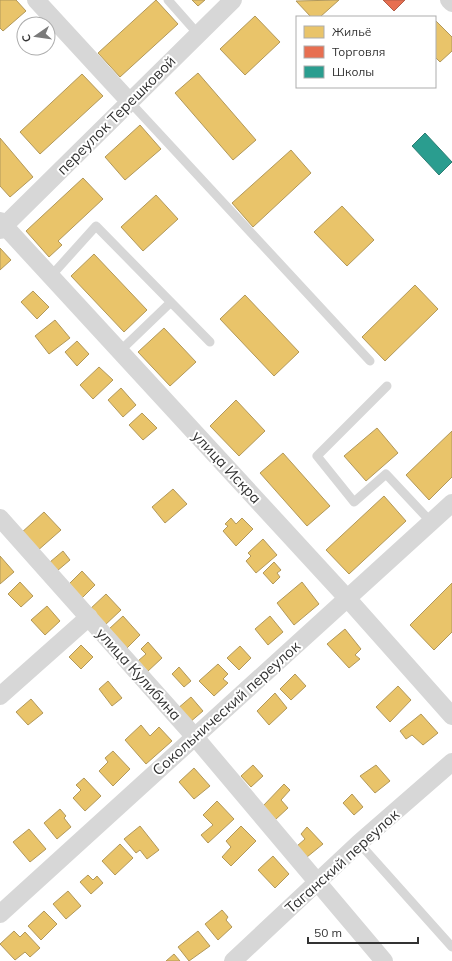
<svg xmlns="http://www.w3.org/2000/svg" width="452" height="961" font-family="Mulish,sans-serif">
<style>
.homes{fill:#e9c46a;stroke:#b2985a}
.shops{fill:#e76f51;stroke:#b15d48}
.schools{fill:#2a9d8f;stroke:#2d7d73}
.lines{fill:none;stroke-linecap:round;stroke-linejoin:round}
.lane{stroke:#d7d7d7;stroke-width:9}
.street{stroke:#d7d7d7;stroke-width:18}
.labels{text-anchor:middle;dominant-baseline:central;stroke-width:4;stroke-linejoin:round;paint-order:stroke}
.street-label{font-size:15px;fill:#333;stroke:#fff}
</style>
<rect width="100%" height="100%" fill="#fff"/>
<path class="homes" d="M0,0H16L26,11L3,31L0,28Z
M156,0L178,24L120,77L98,53Z
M192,0H205L198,6Z
M339,0L320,17H311L296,1Z
M255,16L280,42L245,75L220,49Z
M435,20L452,37V51L440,62L435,57Z
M198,73L256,140L233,160L175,93Z
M82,74L103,96L40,154L20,132Z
M140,125L161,149L125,180L105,157Z
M0,138L33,177L10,197L0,186Z
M291,150L311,173L253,227L232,203Z
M83,178L103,199L58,241L62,245L49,257L26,231Z
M156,195L178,219L143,251L121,227Z
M342,206L374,240L347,266L314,232Z
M0,248L11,260L0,270Z
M94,254L147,310L124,332L71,276Z
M415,285L438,309L385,361L362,337Z
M33,291L49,307L37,319L21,302Z
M245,295L299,352L274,376L220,319Z
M55,320L70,338L49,354L35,336Z
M164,328L196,362L170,386L138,352Z
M77,341L89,354L77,366L65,352Z
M99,367L113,380L93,399L80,385Z
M121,388L136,405L123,417L108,400Z
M236,400L265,431L239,456L210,426Z
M142,413L157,428L143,440L129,425Z
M377,428L398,453L366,481L344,456Z
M452,431V477L429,500L406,475Z
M283,453L330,506L307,526L260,473Z
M173,489L187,504L165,523L152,507Z
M384,496L406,521L349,574L326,550Z
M44,512L61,530L36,552L20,534Z
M231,518L236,524L242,518L253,529L236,546L223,531L228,526L225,524Z
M263,539L277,555L256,573L246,561L251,556L248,553Z
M63,551L70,560L57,571L50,562Z
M0,556L14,572L0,584Z
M274,562L281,570L277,573L280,577L273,584L263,573Z
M82,571L95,585L82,598L69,584Z
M20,582L33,596L21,607L8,594Z
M302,582L319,604L294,625L277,603Z
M452,583V632L434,650L410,625Z
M106,594L121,610L104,626L89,610Z
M47,606L60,621L45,635L31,620Z
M123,616L140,635L127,648L109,629Z
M270,616L283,632L268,645L255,629Z
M345,629L361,649L355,655L360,659L349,668L327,644Z
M148,642L162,658L147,672L138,661L146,654L141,649Z
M81,645L93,657L81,669L69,657Z
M240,646L251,658L239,670L227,658Z
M218,664L228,674L223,679L228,683L214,696L199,681Z
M179,667L191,681L184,687L172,674Z
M295,674L306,686L291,700L280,689Z
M108,681L122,698L112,706L99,689Z
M398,686L411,700L390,722L376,707Z
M275,693L287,708L269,725L257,711Z
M191,697L203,711L189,723L177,709Z
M31,699L43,713L28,725L16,712Z
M421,714L438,733L423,745L412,735L406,739L400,731Z
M141,725L150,736L159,727L172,741L146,764L125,740Z
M113,751L130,769L113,786L99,771L108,762L105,758Z
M253,765L263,776L251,787L241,776Z
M376,765L390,781L375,793L360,776Z
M194,768L210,786L194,799L179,782Z
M84,778L101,796L85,811L73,798L81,790L76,785Z
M284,784L290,790L281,800L288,808L275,820L263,806Z
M352,794L363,807L354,815L343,803Z
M217,801L234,819L208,843L201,835L213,825L203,815Z
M60,809L66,816L64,818L71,827L57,839L44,823Z
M140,826L159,850L147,859L140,850L136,853L124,839Z
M241,826L256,841L231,866L222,857L231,847L226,841Z
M307,827L323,844L307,857L297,846L305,839L301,834Z
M29,829L46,849L30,862L13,842Z
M120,844L133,858L115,875L102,861Z
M273,856L289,874L275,888L258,870Z
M88,875L93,880L97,876L103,883L91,894L80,882Z
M68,891L81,906L66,919L53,904Z
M222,910L228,917L226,920L232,927L218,940L205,924Z
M44,911L57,924L41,940L28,926Z
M14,931L20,937L25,932L40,948L30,957L25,952L15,960L0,944Z
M198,931L210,946L189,961L178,947Z
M174,954L180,961H166Z"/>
<path class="shops" d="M383,0H405L394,11Z"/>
<path class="schools" d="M425,133L452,162L439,175L412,146Z"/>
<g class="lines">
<path class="lane" d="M168,0L198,34
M129,101L370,361
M51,276L96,226L210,342
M120,351L171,302
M387,386L317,456L354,502L386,474L431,522
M359,843L452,947"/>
<path class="street" d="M36,0L129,101
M449,0L452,3
M0,221L347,598L452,716
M0,230L233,0
M0,518L195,737L384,961
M0,696L89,617
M0,914L452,503
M233,961L359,843L452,762"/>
</g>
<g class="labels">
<g class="street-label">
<text transform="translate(116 115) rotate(-45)">переулок Терешковой</text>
<text transform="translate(227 467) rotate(47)">улица Искра</text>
<text transform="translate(139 674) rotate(48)">улица Кулибина</text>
<text transform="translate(226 708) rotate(-42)">Сокольнический переулок</text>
<text transform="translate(342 861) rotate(-42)">Таганский переулок</text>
</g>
</g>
<rect x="296" y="16" width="140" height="72" fill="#ffffff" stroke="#adadad"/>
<rect x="304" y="26" width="20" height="12" fill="#e9c46a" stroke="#adadad"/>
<text x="332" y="36" font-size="12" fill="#333333">Жильё</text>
<rect x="304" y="46" width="20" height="12" fill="#e76f51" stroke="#adadad"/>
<text x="332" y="56" font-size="12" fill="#333333">Торговля</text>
<rect x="304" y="66" width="20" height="12" fill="#2a9d8f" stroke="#adadad"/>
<text x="332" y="76" font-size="12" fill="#333333">Школы</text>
<g transform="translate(36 36) rotate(257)"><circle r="19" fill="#ffffff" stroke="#adadad"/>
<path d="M0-3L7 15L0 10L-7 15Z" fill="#7a7a7a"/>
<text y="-6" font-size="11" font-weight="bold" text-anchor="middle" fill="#333333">С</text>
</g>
<path d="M308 937v6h110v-6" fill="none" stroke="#333333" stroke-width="2"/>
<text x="314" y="937" font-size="12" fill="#333333" stroke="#ffffff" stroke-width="3" paint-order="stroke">50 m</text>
</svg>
